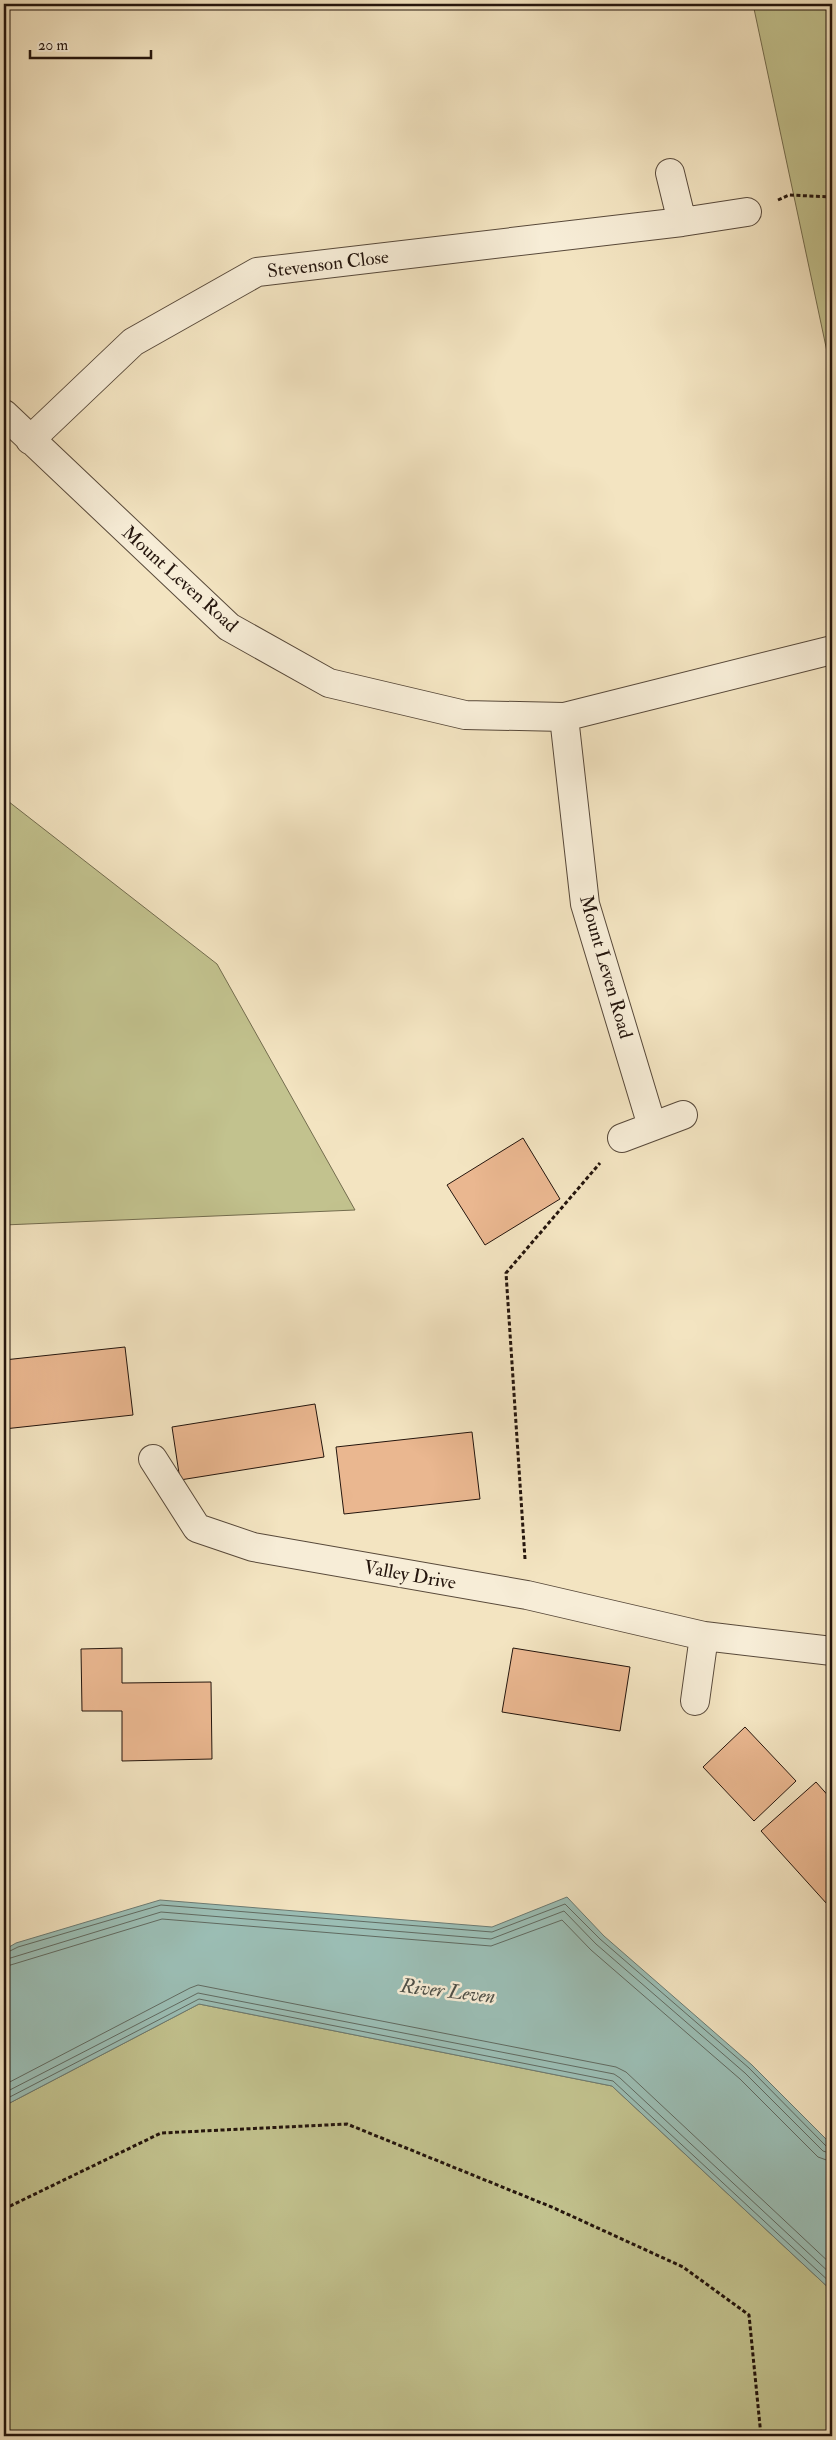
<svg xmlns="http://www.w3.org/2000/svg" width="836" height="2440" font-family="'IM FELL Double Pica',serif">
<style>
.green{fill:#c2c28e;stroke:#736c4e}
.water{fill:#9bbeb5;stroke:#6b7a72}
.lines{fill:none;stroke-linecap:round;stroke-linejoin:round}
.shore{stroke:#606a61;stroke-width:1}
.building{fill:#eab790;stroke:#24150d}
.minor-casing{stroke:#58493a;stroke-width:30}
.path{stroke:#24150d;stroke-width:3;stroke-dasharray:4 2.5;stroke-linecap:butt}
.minor{stroke:#f7edd7;stroke-width:28}
.labels{text-anchor:middle;dominant-baseline:central;stroke-width:5;stroke-linejoin:round;paint-order:stroke}
.street-label{font-size:19px;fill:#24150d;stroke:#f7edd7}
.water-label{font-size:20px;font-style:italic;fill:#4e5048;stroke:#f7edd7}
</style>
<rect width="100%" height="100%" fill="#f3e4c1"/>
<filter id="stains"><feTurbulence type="fractalNoise" baseFrequency=".004" numOctaves="4"/><feColorMatrix values="0 0 0 0 .2 0 0 0 0 .09 0 0 0 0 .02 0 0 0 .5 -.17"/></filter>
<radialGradient id="worn" r=".72"><stop offset=".6" stop-color="#630" stop-opacity="0"/><stop offset="1" stop-color="#630" stop-opacity=".3"/></radialGradient>
<path class="green" d="M753,4H832V375Z
M4,798L217,964L355,1210L4,1225Z
M199,2004L612,2086L832,2291V2436H4V2106Z"/>
<path class="water" d="M567,1897L604,1936L752,2065L832,2145V2291L612,2086L199,2004L4,2106V1950L16,1943L160,1900L492,1927Z"/>
<g class="lines">
<path class="shore" d="M4,1954L18,1947L161,1905L492,1932L565,1904L600,1939L749,2068L827,2147L832,2148
M4,1960L161,1912L491,1939L564,1911L596,1944L745,2073L823,2151L832,2154
M4,1967L162,1919L491,1946L562,1920L591,1950L740,2079L818,2157L832,2162
M4,2085L190,1988L198,1985L616,2067L626,2072L832,2265
M4,2093L198,1993L614,2074L620,2078L832,2275
M4,2100L199,1999L613,2081L832,2284"/>
</g>
<path class="building" d="M523,1138L560,1199L485,1245L447,1185Z
M125,1347L133,1415L4,1429V1360Z
M315,1404L324,1457L180,1480L172,1427Z
M472,1432L480,1499L344,1514L336,1447Z
M122,1648V1683L211,1682L212,1759L122,1761V1711H82L81,1649Z
M513,1648L630,1667L620,1731L502,1712Z
M745,1727L796,1781L754,1821L703,1767Z
M816,1782L832,1800V1899L827,1904L761,1831Z"/>
<g class="lines">
<g class="minor-casing">
<path id="minor" d="M670,173L682,222
M4,414L229,627L329,683L465,715L564,717L832,650
M30,440L133,342L257,272L682,222L747,212
M564,717L585,904L652,1126
M622,1138L683,1115
M153,1459L197,1528L253,1547L527,1595L704,1636L832,1651
M695,1701L704,1636"/>
</g>
<path class="path" d="M778,200L789,195L832,197
M525,1559L506,1273L600,1163
M4,2209L161,2133L347,2124L554,2208L683,2267L749,2315L761,2436"/>
<use href="#minor" class="minor"/>
</g>
<g class="labels">
<g class="street-label">
<text transform="translate(328 264) rotate(-7)">Stevenson Close</text>
<text transform="translate(180 579) rotate(42)">Mount Leven Road</text>
<text transform="translate(606 967) rotate(74)">Mount Leven Road</text>
<text transform="translate(410 1575) rotate(10)">Valley Drive</text>
</g>
<g class="water-label">
<text transform="translate(448 1991) rotate(7)">River Leven</text>
</g>
</g>
<rect width="836" height="2440" fill="none" stroke="#f3e4c1" stroke-width="20"/>
<rect x="5" y="5" width="826" height="2430" fill="none" stroke="#24150d" stroke-width="2.5"/>
<rect x="10" y="10" width="816" height="2420" fill="none" stroke="#24150d"/>
<path d="M30 50v8h121v-8" fill="none" stroke="#24150d" stroke-width="2.5"/>
<text x="38" y="50" font-size="15" fill="#24150d" stroke="#f7edd7" stroke-width="4" paint-order="stroke">20 m</text>
<rect width="100%" height="100%" filter="url(#stains)"/>
<rect width="100%" height="100%" fill="url(#worn)"/>
</svg>
